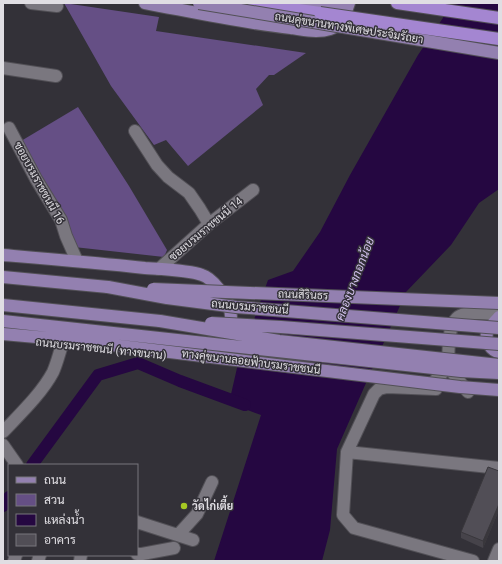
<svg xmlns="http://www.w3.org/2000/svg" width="502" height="564" font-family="Roboto,Sarabun,sans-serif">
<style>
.green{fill:#654f85}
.water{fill:#250741}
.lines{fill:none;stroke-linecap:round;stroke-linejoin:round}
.canal{stroke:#250741;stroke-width:12}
.minor-casing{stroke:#525056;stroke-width:14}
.major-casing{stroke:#525056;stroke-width:14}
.highway-casing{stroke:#525056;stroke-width:14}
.minor{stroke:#7a777f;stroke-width:12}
.major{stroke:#9380b0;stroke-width:12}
.highway{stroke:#a486d1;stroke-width:12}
.major-bridge-casing{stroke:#525056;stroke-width:14;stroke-linecap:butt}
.highway-bridge-casing{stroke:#525056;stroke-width:14;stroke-linecap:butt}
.major-bridge{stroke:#9380b0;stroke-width:12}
.highway-bridge{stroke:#a486d1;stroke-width:12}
.wall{fill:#46434a}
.shaded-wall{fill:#39373c}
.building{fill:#514e56;stroke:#39373c}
.poi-dot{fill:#a5c823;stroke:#333138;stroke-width:1.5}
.labels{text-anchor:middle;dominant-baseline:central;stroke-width:3;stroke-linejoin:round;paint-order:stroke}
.street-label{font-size:11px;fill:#e0dee3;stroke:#333138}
.poi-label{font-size:11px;font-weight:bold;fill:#e0dee3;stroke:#333138;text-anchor:start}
.water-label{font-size:12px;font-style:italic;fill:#d4c3ef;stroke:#333138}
</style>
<rect width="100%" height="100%" fill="#333138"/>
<path class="green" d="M64,3L159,17L156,31L306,53L274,75H269L256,89L263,105L188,166L166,140L154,145L111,86Z
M78,107L129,186L167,250L164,257L74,247L21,141Z"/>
<path class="water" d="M453,3H499V189L479,203L451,245L406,292L337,449L330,530L322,561H214L261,415L229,403L237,368L268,280L293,271L320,232L350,175L418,55Z"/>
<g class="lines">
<path class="canal" d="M32,465L98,375L138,363L180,381L245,405
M3,506L9,497"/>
<g class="minor-casing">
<path id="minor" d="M31,3L57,6
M3,68L56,76
M9,128L36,179L61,220L66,236L77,261
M135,131L157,165L168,177L189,193L200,209L209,224
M159,269L209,224L253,190
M428,388L448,367
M436,389L387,387L379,389L374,394L347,452L343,515L354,528L473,561
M468,392L448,367C449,354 446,320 462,315C473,311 487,314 499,314
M3,432C20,414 42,393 53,372C57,363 59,354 62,345
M3,445L17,465
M347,452L499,468
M137,522L193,540
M178,535L197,514L212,482
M137,554H142L174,548
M14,561L16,555
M38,561L40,555
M80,561L81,555
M494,561L499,549"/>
</g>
<g class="major-casing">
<path id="major" d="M145,3C193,12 242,23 291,28C303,30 318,33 330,29C343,25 345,14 349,3
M303,3L330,7L340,3
M3,255C50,259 98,263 145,268C160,269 190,270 202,275C209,277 214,283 218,288C237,310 234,331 219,354L205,357
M3,277L108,287
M3,305L160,321
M499,317C495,322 489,327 487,333C485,341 491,351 499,352"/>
</g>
<g class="highway-casing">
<path id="highway" d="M249,3L320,13
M397,3L499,18"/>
</g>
<use href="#minor" class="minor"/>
<use href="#major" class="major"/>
<use href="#highway" class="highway"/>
<g class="major-bridge-casing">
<path id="major-bridge" d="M199,3L499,53
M108,287L167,298L236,307L499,328
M153,289L499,303
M3,321L461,371L499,373
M160,321L279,341L499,365
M211,323L281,327L499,344
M3,334L70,340L460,387L499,390"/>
</g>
<g class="highway-bridge-casing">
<path id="highway-bridge" d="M320,13L499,39"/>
</g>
<use href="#major-bridge" class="major-bridge"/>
<use href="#highway-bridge" class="highway-bridge"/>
</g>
<path class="wall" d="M499,471V510L483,548L461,538V532Z"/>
<path class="shaded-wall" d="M499,504V510L483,548V541Z"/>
<path class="building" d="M488,467L499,471V504L483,541L461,532Z"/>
<circle class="poi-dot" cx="184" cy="506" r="4"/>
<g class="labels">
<g class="street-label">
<text transform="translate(349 28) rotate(9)">ถนนคู่ขนานทางพิเศษประจิมรัถยา</text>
<text transform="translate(39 183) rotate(61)">ซอยบรมราชชนนี 16</text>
<text transform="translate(206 229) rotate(-40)">ซอยบรมราชชนนี 14</text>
<text transform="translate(303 295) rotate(2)">ถนนสิรินธร</text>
<text transform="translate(250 307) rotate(5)">ถนนบรมราชชนนี</text>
<text transform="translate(101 349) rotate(6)">ถนนบรมราชชนนี (ทางขนาน)</text>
<text transform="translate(251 362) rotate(7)">ทางคู่ขนานลอยฟ้าบรมราชชนนี</text>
</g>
<g class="poi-label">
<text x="192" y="506">วัดไก่เตี้ย</text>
</g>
<g class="water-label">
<text transform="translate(355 279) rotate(-69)">คลองบางกอกน้อย</text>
</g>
</g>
<rect width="502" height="564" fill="none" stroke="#e0dee3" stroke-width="8"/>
<rect x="8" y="464" width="130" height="92" fill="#333138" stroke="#78767c"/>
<rect x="16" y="477" width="20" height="6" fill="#9380b0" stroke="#78767c"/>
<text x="44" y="484" font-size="12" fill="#e0dee3">ถนน</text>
<rect x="16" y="494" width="20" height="12" fill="#654f85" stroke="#78767c"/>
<text x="44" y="504" font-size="12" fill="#e0dee3">สวน</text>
<rect x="16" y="514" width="20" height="12" fill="#250741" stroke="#78767c"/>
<text x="44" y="524" font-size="12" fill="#e0dee3">แหล่งน้ำ</text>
<rect x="16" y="534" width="20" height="12" fill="#514e56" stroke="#78767c"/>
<text x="44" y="544" font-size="12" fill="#e0dee3">อาคาร</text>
</svg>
